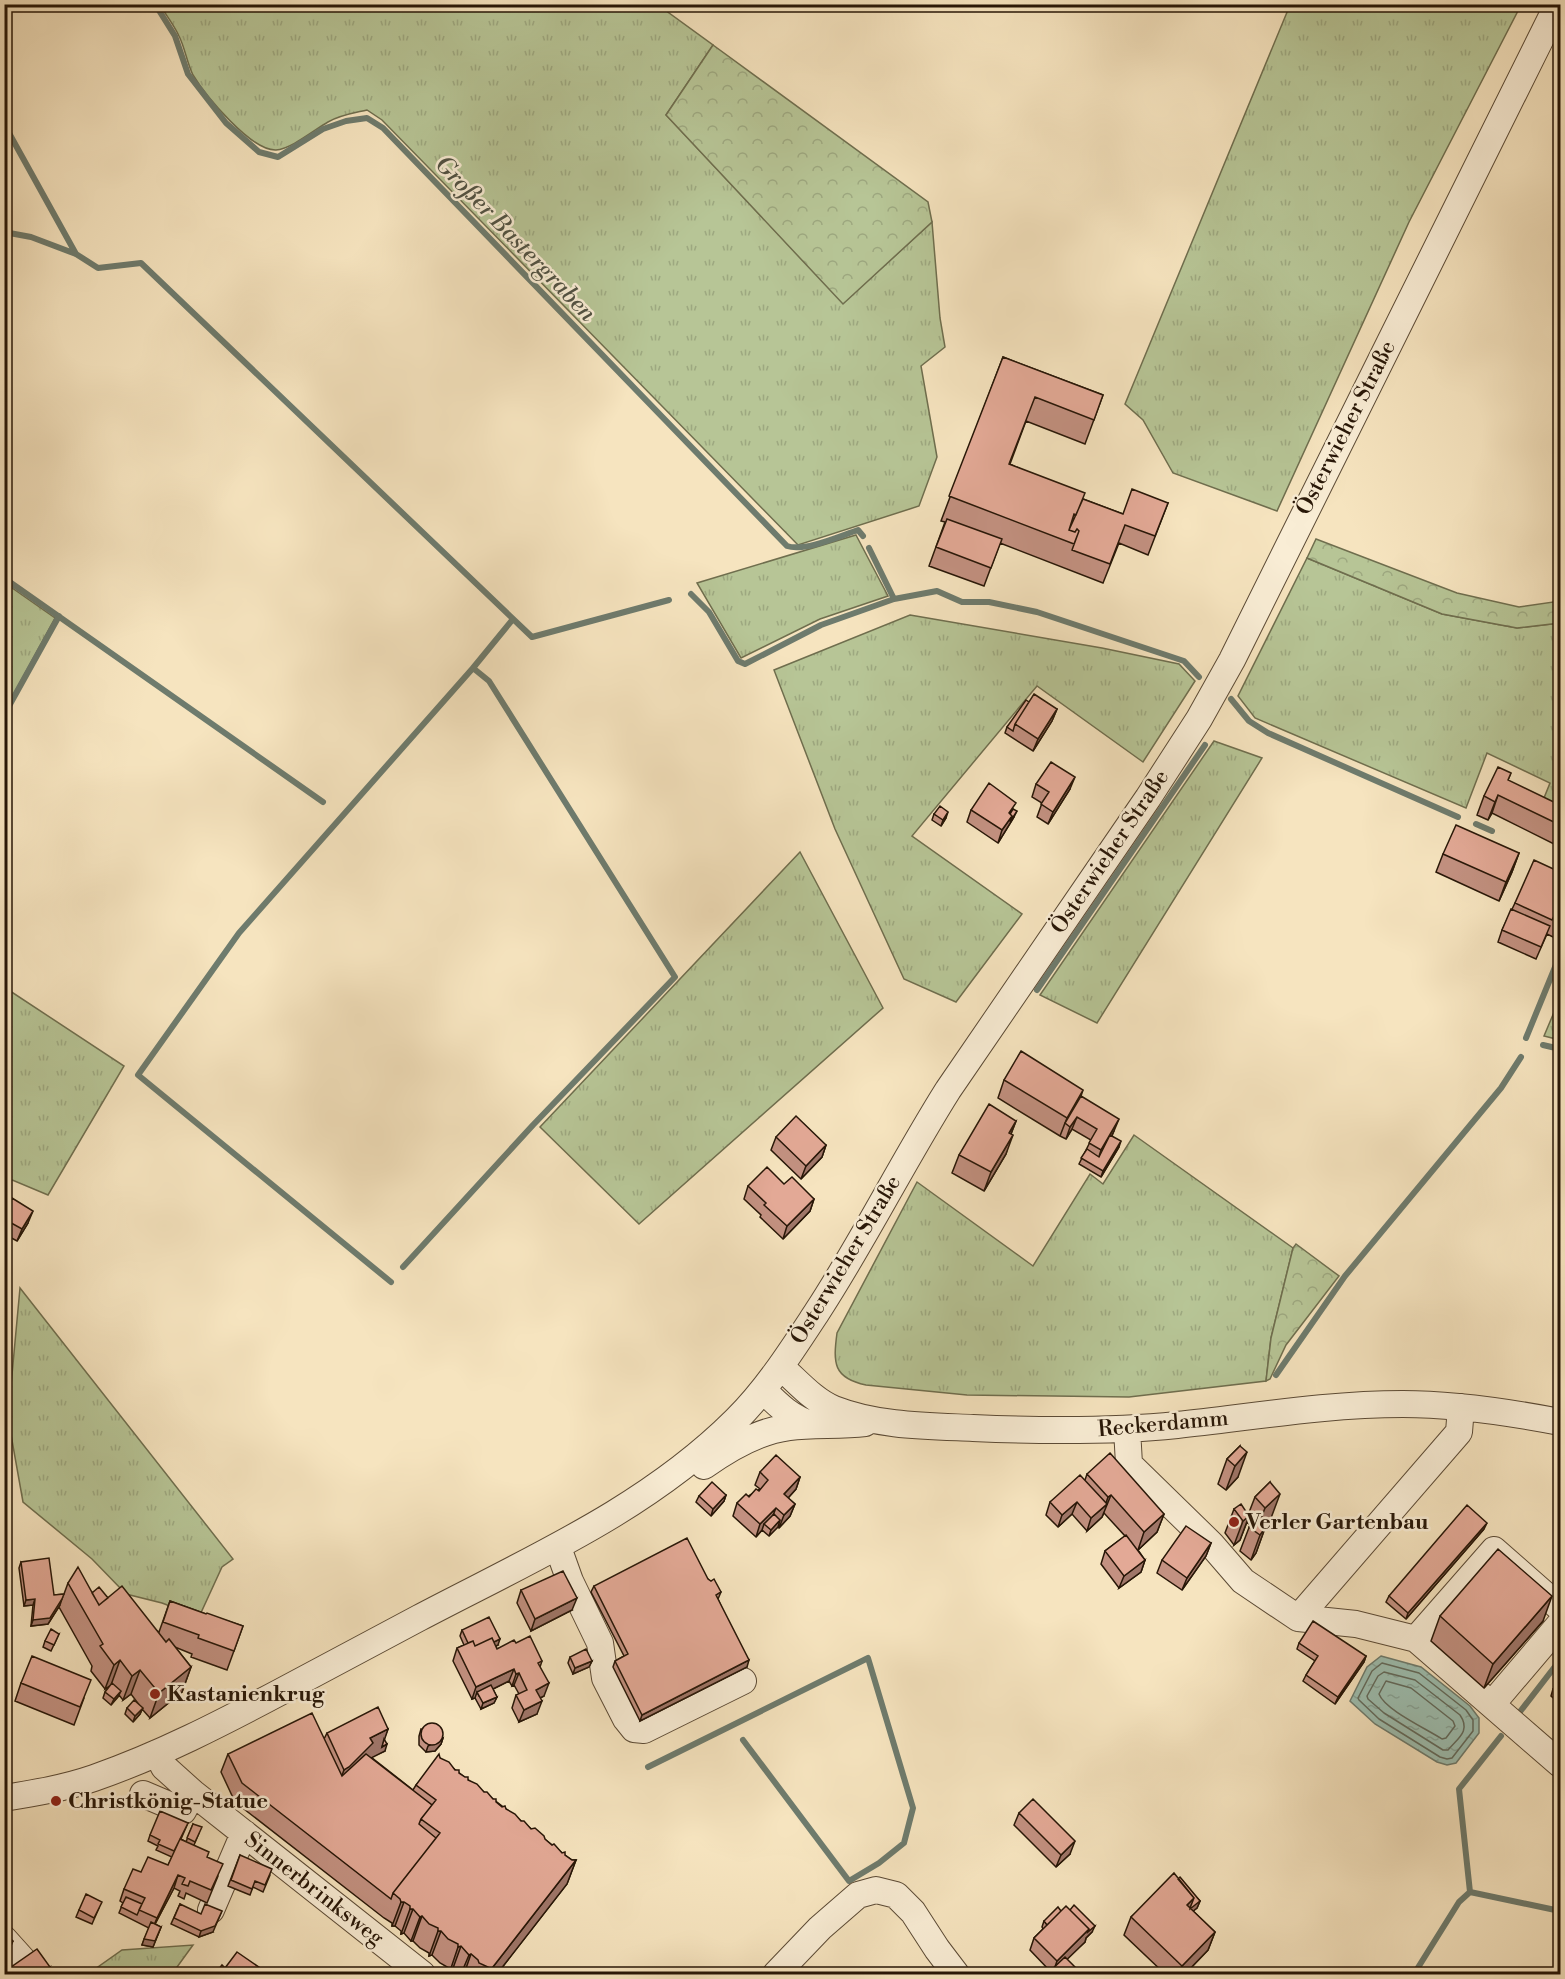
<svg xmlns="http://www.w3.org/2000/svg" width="1565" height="1979" font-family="'Libre Bodoni',serif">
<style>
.grass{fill:url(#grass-tufts);stroke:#6f6e4e;stroke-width:1.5}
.forest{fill:url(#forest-crowns);stroke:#6f6e4e;stroke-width:1.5}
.water{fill:url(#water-ripples);stroke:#6e7b6d;stroke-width:1.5}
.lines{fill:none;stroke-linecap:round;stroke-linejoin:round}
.shore{stroke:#626a5c;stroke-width:1.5}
.stream{stroke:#6e7b6d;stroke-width:6}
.minor-casing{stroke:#5b4a35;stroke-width:28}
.minor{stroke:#f9edd5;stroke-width:26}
.wall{fill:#c39181;stroke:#271607;stroke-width:1.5}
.shaded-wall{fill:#9f7669;stroke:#271607;stroke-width:1.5}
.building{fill:#e3a996;stroke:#271607;stroke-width:1.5}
.poi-dot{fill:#8f2418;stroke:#f9edd5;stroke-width:2}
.labels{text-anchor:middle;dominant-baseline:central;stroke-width:5;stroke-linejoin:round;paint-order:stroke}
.street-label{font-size:22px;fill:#271607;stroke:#f9edd5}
.poi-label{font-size:22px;font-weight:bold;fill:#271607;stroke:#f9edd5;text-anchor:start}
.water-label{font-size:24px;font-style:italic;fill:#505142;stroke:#f9edd5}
</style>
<defs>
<pattern id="grass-tufts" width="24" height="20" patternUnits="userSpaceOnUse" patternTransform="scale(1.5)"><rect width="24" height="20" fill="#b7c596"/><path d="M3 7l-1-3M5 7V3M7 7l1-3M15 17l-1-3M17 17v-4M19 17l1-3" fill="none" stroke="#9da880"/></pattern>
<pattern id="forest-crowns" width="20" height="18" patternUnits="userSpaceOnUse" patternTransform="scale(1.5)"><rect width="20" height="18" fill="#b7c596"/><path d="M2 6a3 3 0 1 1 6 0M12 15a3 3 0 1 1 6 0" fill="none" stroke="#9da880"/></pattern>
<pattern id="water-ripples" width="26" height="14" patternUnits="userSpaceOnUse" patternTransform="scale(1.5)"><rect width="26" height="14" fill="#9dbfb1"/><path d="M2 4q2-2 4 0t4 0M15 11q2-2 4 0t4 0" fill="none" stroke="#87a397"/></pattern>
</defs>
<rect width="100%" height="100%" fill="#f6e4bf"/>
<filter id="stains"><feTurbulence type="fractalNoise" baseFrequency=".00333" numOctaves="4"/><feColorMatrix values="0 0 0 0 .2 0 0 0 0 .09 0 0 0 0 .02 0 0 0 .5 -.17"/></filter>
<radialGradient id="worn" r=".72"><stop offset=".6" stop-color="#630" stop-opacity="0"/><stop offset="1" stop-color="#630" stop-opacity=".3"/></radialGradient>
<path class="grass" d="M160,5H658L713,45L666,115L843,303L932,222L940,318L945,347L921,366L937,457L919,506L798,545L382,120L367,110C354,113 340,115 328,122C314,130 291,149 276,150C251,151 205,95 193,75C187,63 185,48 179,36C174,25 166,15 160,5Z
M1290,5H1521L1409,222L1277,511L1173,473L1143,420L1125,404Z
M856,535L888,596L820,619L741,658L697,583Z
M1307,558L1442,614L1517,628L1560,623V806L1544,798L1550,783L1487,753L1466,808L1255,718L1238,696Z
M5,583L55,618L5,710Z
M910,615L1102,648L1179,664L1195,681L1143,762L1037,686L912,836L1022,914L956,1002L904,979L835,829L774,670Z
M1214,741L1262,758L1097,1023L1040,995Z
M800,852L883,1008L639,1224L540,1127Z
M4,987L124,1066L48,1195L5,1177Z
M1560,998V1040L1544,1036Z
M1134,1135L1293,1248L1271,1338L1266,1381L1129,1397L967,1395L866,1385C833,1378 833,1363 837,1333L917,1182L1033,1266L1090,1174L1103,1184Z
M20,1288L233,1559L222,1567L199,1617L162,1603L126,1594L92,1559L23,1502L8,1418Z
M193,1945L172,1974H88L122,1950Z"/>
<path class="forest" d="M713,45L928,202L932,222L843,304L666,115Z
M1316,539L1457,593L1519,607L1560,601V623L1517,628L1442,614L1307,558Z
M1296,1244L1339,1276L1286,1345L1270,1379L1266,1381L1271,1338L1293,1248Z"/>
<path class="water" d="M1381,1656L1421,1667L1470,1706L1479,1718V1733L1456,1763L1447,1765L1437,1762L1375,1724L1350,1701L1367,1667Z"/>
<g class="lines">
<path class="shore" d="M1382,1663L1419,1673L1466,1710L1473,1720V1731L1452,1758L1447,1759L1440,1757L1379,1719L1359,1700L1358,1698L1372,1671Z
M1384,1672L1415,1680L1460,1715C1471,1731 1458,1738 1448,1750H1443L1384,1713L1368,1699L1367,1696L1378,1676Z
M1386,1681L1411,1688L1453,1721L1455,1726L1446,1738L1442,1739C1427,1729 1385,1710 1379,1694Z"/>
<path class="stream" d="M155,4L175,36L188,74L226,123L259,152L278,157L323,129L346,121L367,118L383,128L787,546C805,552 840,536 858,530L863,536
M4,124L76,254
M4,232L31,237L76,254L98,268L141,263L532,637L669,600
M869,548L894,599L937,591L962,602H989L1037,612L1184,661L1199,677
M4,578L323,802
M691,594L709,612L738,661L745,664L821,625L894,599
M1231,699L1249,721L1268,733L1458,817
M4,715L59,616
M1476,824L1492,831
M1037,990L1205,745
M1526,1038L1560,955
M1543,1045L1560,1049
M403,1267L533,1125L675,977L489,681L473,668
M391,1282L138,1075L239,933L473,668L513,619
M1276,1375L1345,1276L1501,1088L1521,1057
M1519,1713L1560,1660
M648,1767L868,1658L913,1808L904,1843L879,1863L849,1881L743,1740
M1470,1892L1459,1789L1501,1736
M1470,1892L1560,1911
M1414,1974L1459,1902L1470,1892"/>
<g class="minor-casing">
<path id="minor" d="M781,1367C797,1381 814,1401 834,1409C877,1426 928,1426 973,1428C1042,1431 1109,1432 1177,1425C1252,1417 1327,1404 1403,1404C1456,1404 1508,1412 1560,1422
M763,1390C779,1406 791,1418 813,1425
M1127,1429L1129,1464L1211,1544L1243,1581L1298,1618L1356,1624L1416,1639L1560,1764
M704,1466C729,1448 758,1431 789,1427C814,1424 840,1426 865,1423
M560,1553L570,1581L600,1643L605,1678L626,1719L634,1729L644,1730L743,1681
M1298,1618L1459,1432L1461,1407
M1416,1639L1494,1550L1560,1608
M1492,1704L1560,1624
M157,1753L164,1767L193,1793L422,1974
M143,1794L183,1811L193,1793
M4,1798C35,1793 65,1788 94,1778C160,1755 222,1723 284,1690C329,1666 374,1642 419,1618C529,1560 647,1509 736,1420C768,1388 792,1350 817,1312C864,1240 902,1163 948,1090L1148,798L1199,719L1232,660L1558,4
M211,1910L244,1833
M4,1939L22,1959
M776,1974L820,1928L858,1895L876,1890L896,1895L913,1912L937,1949L956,1974"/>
</g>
<use href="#minor" class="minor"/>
</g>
<path class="wall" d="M1003,357L1103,395L1085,444L1026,421L1010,464L1083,499L1123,514L1168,503L1148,555L1119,543L1103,583L1000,543L984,586L929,566L945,522L941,521Z
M1029,702L1057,709L1052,721L1033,751L1005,733L1007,727Z
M1511,773L1508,780L1560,825V847L1492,813L1488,820L1477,815L1484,796Z
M1036,784L1070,789L1048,824L1037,817L1042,803L1032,797Z
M1013,809L1014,817L998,843L967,822L971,810Z
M934,814L946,818L941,826L932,820Z
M1519,853L1512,872L1499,901L1436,872L1443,854Z
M1560,867V925L1555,938L1547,934L1536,959L1498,942L1502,930L1515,903L1559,871Z
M1004,1080L1081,1096L1114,1131L1112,1136L1119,1147L1101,1177L1079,1164L1091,1140L1072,1129L1066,1139L1060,1136L998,1098Z
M1016,1121L1011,1134L1006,1154L984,1191L952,1173L959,1155Z
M776,1137L826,1145L822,1157L801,1179L771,1150Z
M784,1184L814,1199L810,1211L783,1239L760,1217L761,1215L744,1199L748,1186Z
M4,1210L28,1223L17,1241L4,1234Z
M1240,1446L1238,1477L1226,1490L1218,1484L1227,1459Z
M760,1472L800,1477L796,1489L788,1498L795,1504L790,1516L779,1528L778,1526L769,1536L762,1530L756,1537L733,1516L737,1503L760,1489L755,1485Z
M1087,1474L1164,1514L1157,1532L1138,1550L1145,1560L1141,1572L1119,1588L1101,1564L1105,1551L1125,1536L1104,1513L1102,1517L1087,1531L1072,1514L1058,1527L1046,1515L1050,1502L1085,1480Z
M1270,1482L1271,1518L1262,1526L1265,1528L1256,1553L1251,1560L1240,1551L1250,1525L1247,1522L1240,1540L1234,1545L1225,1533L1234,1509L1248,1515L1255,1497Z
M726,1495L724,1501L711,1516L696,1502L699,1496Z
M1484,1529L1406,1619L1386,1602L1389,1596Z
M1211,1543L1206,1556L1182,1590L1157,1573L1162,1560Z
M21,1562L54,1595L64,1594L68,1583L92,1593L108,1598L159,1632L170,1601L206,1614L243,1626L227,1670L191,1657L192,1654L175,1647L191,1667L182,1692L150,1718L142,1709L140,1714L133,1722L125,1714L127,1708L140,1706L131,1694L123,1700L119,1695L111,1705L103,1698L105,1692L111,1685L105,1689L91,1671L92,1666L59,1607L60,1605L48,1624L31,1626L33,1605L24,1606L19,1568Z
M708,1579L721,1592L718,1599L747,1667L640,1721L613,1667L615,1661L624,1656L591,1592L594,1586Z
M521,1590L572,1610L531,1631L517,1603Z
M1440,1616L1543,1621L1484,1688L1431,1641Z
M462,1630L498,1645L496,1646L497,1649L516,1643L542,1661L540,1667L544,1696L540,1698L537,1714L519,1722L512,1708L516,1695L519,1694L514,1685L512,1686L509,1681L493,1689L497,1697L494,1703L481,1709L475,1698L472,1699L453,1661L457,1648L464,1645L460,1636Z
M59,1634L51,1651L43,1647L45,1641Z
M1299,1643L1366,1656L1364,1662L1335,1704L1303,1681L1306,1675L1315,1661L1297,1649Z
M570,1657L592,1661L589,1667L573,1674L568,1663Z
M1560,1678V1704L1551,1696L1553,1689L1559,1683Z
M21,1683L84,1698L74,1725L15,1701Z
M388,1729L384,1739L385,1751L371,1757L413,1790L416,1785L440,1758L565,1855L572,1860H576L567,1884L497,1974H456L452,1971H450L449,1968L440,1963L432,1955L429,1956V1953L420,1948L413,1941H411L404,1933L401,1934V1931L395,1926H392V1923L384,1918L235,1802L221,1772L228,1754L324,1739L327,1733Z
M421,1729L443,1738L441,1744L435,1751L426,1752L419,1745V1736Z
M1019,1813L1070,1854L1056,1867L1014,1825Z
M188,1823L181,1839L186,1842L193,1824L199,1833L194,1845L207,1857L218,1876L207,1903L186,1893L184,1899L178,1896L180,1891L174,1888L155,1924L161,1927L153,1947L142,1945L149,1928L119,1913L123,1903L120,1901L124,1889L141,1872L168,1865L172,1857L156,1850L158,1846L148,1841L150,1835Z
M240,1855L270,1875L263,1892L253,1887L250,1895L228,1886Z
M1178,1879L1200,1901L1197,1908L1193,1911L1215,1932L1208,1950L1185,1974H1165L1124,1935L1131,1917Z
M180,1904L213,1932L199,1937L171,1924Z
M99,1908L92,1924L76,1917L79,1910Z
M1044,1921L1092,1932L1086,1938L1085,1942L1050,1971L1030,1950L1034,1938L1043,1929L1042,1927Z"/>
<path class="shaded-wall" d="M1057,709L1052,721L1033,751L1038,739Z
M1075,777L1070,789L1048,824L1053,812Z
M1498,795L1492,813L1488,820L1495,802Z
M1017,811L1014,817L998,843L1002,830L1012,816Z
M948,812L946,818L941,826L943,820Z
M1519,853L1512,872L1499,901L1506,882Z
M1083,1090L1077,1108L1065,1123L1060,1136L1067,1118Z
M1077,1117L1072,1129L1066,1139L1070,1127Z
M1119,1119L1114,1131L1097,1163L1101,1150Z
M1016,1121L1009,1139V1133Z
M1013,1135L1006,1154L984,1191L991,1172Z
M1121,1141L1119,1147L1101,1177L1103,1171Z
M826,1145L822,1157L801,1179L806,1166Z
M814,1199L810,1211L783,1239L787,1226Z
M33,1211L28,1223L17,1241L22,1229Z
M1247,1452L1238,1477L1226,1490L1235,1466Z
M800,1477L796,1489L780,1507L784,1494Z
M1280,1494L1271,1518L1256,1532L1265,1508Z
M726,1495L724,1501L711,1516L713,1509Z
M1111,1495L1102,1517L1087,1531L1091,1518L1105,1506L1108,1497Z
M1077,1502L1072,1514L1058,1527L1062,1515Z
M795,1504L790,1516L779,1528L784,1515Z
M776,1508L771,1520L764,1524L762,1530L756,1537L760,1524Z
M1164,1514L1157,1532L1138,1550L1144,1532Z
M1249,1516L1240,1540L1234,1545L1243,1521Z
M780,1520L778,1527L769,1536L771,1530Z
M1487,1523L1484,1529L1406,1619L1408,1613Z
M1265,1528L1256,1553L1251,1560L1260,1535Z
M1211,1543L1206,1556L1182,1590L1187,1578Z
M1145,1560L1141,1572L1119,1588L1124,1576Z
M1552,1596L1543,1621L1484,1688L1493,1664Z
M577,1598L572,1610L531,1631L535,1619Z
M35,1599L33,1605L24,1606L26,1600Z
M62,1599L60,1605L48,1624L31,1626L33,1620Z
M500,1639L498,1645L471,1658L473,1652Z
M1366,1656L1364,1662L1335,1704L1338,1697Z
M120,1660L111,1685L105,1689L114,1665Z
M749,1660L747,1667L640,1721L642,1715Z
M592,1661L589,1667L573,1674L575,1668Z
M191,1667L182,1692L150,1718L159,1693Z
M514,1669L509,1681L479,1696L477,1692L475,1698L472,1699L476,1687Z
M140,1670L131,1694L123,1700L132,1676Z
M519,1673L514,1685L512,1686L516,1674Z
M549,1683L544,1696L532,1702L536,1690Z
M121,1691L118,1697L111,1705L114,1699Z
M497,1697L494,1703L481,1709L483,1703Z
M542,1701L537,1714L519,1722L524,1710Z
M143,1708L140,1714L133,1722L135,1716Z
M388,1729L382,1747L387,1744L385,1751L367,1760L335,1794L344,1770L370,1738Z
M443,1738L441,1744L435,1751L426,1752L428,1746Z
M1075,1841L1070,1854L1056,1867L1061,1855Z
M576,1860L567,1884L497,1974H488L489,1972Z
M178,1875L174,1888L152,1930L157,1918Z
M1194,1898L1200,1901L1197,1908L1187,1916V1905Z
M401,1902H404L395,1926H392Z
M410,1909H413L404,1933L401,1934Z
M222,1911L213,1932L199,1937L201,1931Z
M422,1916L413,1941H411L420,1917Z
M1095,1926L1092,1932L1086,1938L1085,1942L1053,1973L1057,1961L1089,1929Z
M161,1927L153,1947L142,1945L144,1939Z
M438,1931H441L432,1955L429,1956Z
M1215,1932L1208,1950L1185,1974H1179L1182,1966Z
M13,1941L8,1953L4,1957V1949Z
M461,1946L452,1971H450L458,1947Z
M471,1954L464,1974H461L469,1955Z
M50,1967L47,1974H40Z"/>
<path class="building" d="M1003,357L1103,395L1094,420L1035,397L1009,464L1085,493L1076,515L1074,514L1069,530L1075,532L1077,529L1079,531L1074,544L949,496Z
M1132,489L1168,503L1155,536L1125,525L1110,564L1072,550L1079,531L1077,529L1075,532L1069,530L1083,499L1123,514Z
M947,519L1002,539L991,568L936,547Z
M1034,694L1057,709L1038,739L1015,724Z
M1026,700L1029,702L1015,724L1013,731L1007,727Z
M1051,762L1075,777L1053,812L1041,804L1049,792L1036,784Z
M1498,767L1511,773L1508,780L1560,805V825L1498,795L1495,802L1484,796Z
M989,783L1016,803L1009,813L1012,816L1002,830L971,810Z
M940,806L948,812L943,820L934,814Z
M1013,809L1017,811L1010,822L1012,816L1010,814Z
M1456,825L1519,853L1506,882L1443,854Z
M1534,860L1560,872V892L1557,900L1560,901V918L1554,916L1552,920L1515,903Z
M1560,893V901L1558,900Z
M1511,909L1550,926L1541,947L1502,930Z
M1021,1051L1083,1090L1067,1118L1004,1080Z
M1081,1096L1119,1119L1101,1150L1089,1143L1097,1129L1077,1117L1070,1127L1065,1123Z
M989,1104L1016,1121L1009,1133L1013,1135L991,1172L959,1155Z
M796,1116L826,1145L806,1166L776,1137Z
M1110,1135L1121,1141L1103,1171L1081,1158L1087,1149L1099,1157Z
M767,1167L784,1184L792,1177L814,1199L787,1226L764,1205L766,1203L748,1186Z
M12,1198L33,1211L22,1229L4,1219V1210Z
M1240,1446L1247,1452L1235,1466L1227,1459Z
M1110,1453L1164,1514L1144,1532L1111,1495L1108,1497L1087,1474Z
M776,1455L800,1477L784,1494L795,1504L784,1515L776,1508L760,1524L737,1503L746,1494L749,1497L756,1489L759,1491L768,1480L760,1472Z
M1080,1475L1107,1504L1091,1518L1077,1502L1062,1515L1050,1502Z
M712,1482L726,1495L713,1509L699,1496Z
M1270,1482L1280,1494L1265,1508L1255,1497Z
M1241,1504L1249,1516L1243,1521L1234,1509Z
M1467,1505L1487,1523L1408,1613L1389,1596Z
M774,1514L780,1520L771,1530L764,1524Z
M1254,1520L1265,1528L1260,1535L1249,1527Z
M1186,1526L1211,1543L1187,1578L1162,1560Z
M1126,1535L1145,1560L1124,1576L1105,1551Z
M687,1538L708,1579L711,1581L714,1579L721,1592L716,1595L749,1660L642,1715L615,1661L628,1654L594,1586Z
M1498,1549L1552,1596L1493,1664L1440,1616Z
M49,1558L54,1595L64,1594L62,1599L50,1618L33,1620L35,1599L26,1600L21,1562Z
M78,1567L99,1605L122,1586L166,1642L169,1639L191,1667L159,1693L140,1670L132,1676L120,1660L114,1665L100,1646L103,1644L68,1583Z
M563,1571L577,1598L535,1619L521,1590Z
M99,1587L108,1598L99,1605L92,1593Z
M170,1601L206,1614L207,1613L243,1626L234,1651L198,1638L199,1635L163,1622Z
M489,1617L500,1639L494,1642L492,1638L475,1646L473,1641L468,1643L462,1630Z
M1313,1621L1366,1656L1338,1697L1306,1675L1318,1656L1299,1643Z
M51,1629L59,1634L54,1645L45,1641Z
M530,1636L542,1661L538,1663L549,1683L536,1690L542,1701L524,1710L516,1695L527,1690L519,1673L516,1674L514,1669L476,1687L457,1648L473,1641L475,1646L492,1638L497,1649L514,1640L516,1643Z
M586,1649L592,1661L575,1668L570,1657Z
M32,1656L91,1680L80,1707L21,1683Z
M112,1683L121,1691L114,1699L105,1692Z
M1559,1683L1560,1685V1696L1553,1689Z
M491,1685L497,1697L483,1703L477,1692Z
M134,1700L143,1708L135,1716L127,1708Z
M378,1707L388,1729L370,1738L373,1743L349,1767L344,1770L327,1733Z
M312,1713L342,1776L366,1754L432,1805L421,1819L419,1824L436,1838L393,1893L391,1899L242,1783L228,1754Z
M421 1734a11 11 0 1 1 22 0a11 11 0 1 1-22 0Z
M384,1739L387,1744L382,1747Z
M439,1754L440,1758L449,1762L455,1770H459V1773L465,1777H468V1780L477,1784L484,1792H487L493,1799H496V1802L502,1807L505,1806L506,1809L515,1814L521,1821H524L531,1829L535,1828L544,1836L545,1839L552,1845L554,1844L562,1853L565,1852V1855L572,1860H576L489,1972L488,1967L479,1963L478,1960L471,1954L469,1955L461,1946L458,1947V1944L448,1939L441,1931H438V1928L429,1924L422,1916L420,1917L413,1909H410V1906L404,1902H401L400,1899L393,1893L440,1833L421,1819L436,1800L416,1785Z
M1033,1799L1075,1841L1061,1855L1019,1813Z
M160,1811L188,1823L174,1851L158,1844L160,1840L150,1835Z
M193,1824L202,1827L195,1842L187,1838Z
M180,1839L209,1852L207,1857L223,1864L211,1890L190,1881L188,1886L182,1884L185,1878L178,1875L157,1918L139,1910L145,1898L124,1889L133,1869L141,1872L148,1857L168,1865Z
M240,1855L272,1869L265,1885L255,1881L252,1889L231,1880Z
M1174,1873L1194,1898L1187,1905L1215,1932L1182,1966L1131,1917Z
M1180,1877L1200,1901L1190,1909V1908L1194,1898L1178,1879Z
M86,1894L102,1902L94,1918L79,1910Z
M126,1897L142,1904L137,1915L121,1907Z
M180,1904L201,1914L205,1904L222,1911L215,1926L201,1931L174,1918Z
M1074,1905L1095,1926L1088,1932L1089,1929L1070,1910Z
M1066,1906L1089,1929L1057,1961L1034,1938Z
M1058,1907L1061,1911L1047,1925L1044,1921Z
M151,1922L161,1927L155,1941L144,1939Z
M4,1933L13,1941L4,1949Z
M37,1949L50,1967L40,1974H4V1972Z
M237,1952L263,1970L260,1974H215L222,1965L225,1968Z
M1065,1957L1082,1974H1047Z
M1094,1969L1099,1974H1088Z"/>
<g class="poi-dot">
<circle cx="1234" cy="1522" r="6"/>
<circle cx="155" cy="1694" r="6"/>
<circle cx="56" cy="1801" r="6"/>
</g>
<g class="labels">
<g class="street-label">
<text transform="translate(1346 428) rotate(-63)">Österwieher Straße</text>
<text transform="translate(1110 852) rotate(-56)">Österwieher Straße</text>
<text transform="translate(846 1260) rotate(-59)">Österwieher Straße</text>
<text transform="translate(1163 1424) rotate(-5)">Reckerdamm</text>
<text transform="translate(314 1889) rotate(38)">Sinnerbrinksweg</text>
</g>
<g class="poi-label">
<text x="1246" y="1522">Verler Gartenbau</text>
<text x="167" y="1694">Kastanienkrug</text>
<text x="68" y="1801">Christkönig-Statue</text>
</g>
<g class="water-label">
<text transform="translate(515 239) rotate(46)">Großer Bastergraben</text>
</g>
</g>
<rect width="1565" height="1979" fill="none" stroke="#f6e4bf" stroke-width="24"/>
<rect x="6" y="6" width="1553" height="1967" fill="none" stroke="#271607" stroke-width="3"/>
<rect x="12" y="12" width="1541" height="1955" fill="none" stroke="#271607" stroke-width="1.5"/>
<rect width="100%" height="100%" filter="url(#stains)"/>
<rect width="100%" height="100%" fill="url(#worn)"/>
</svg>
